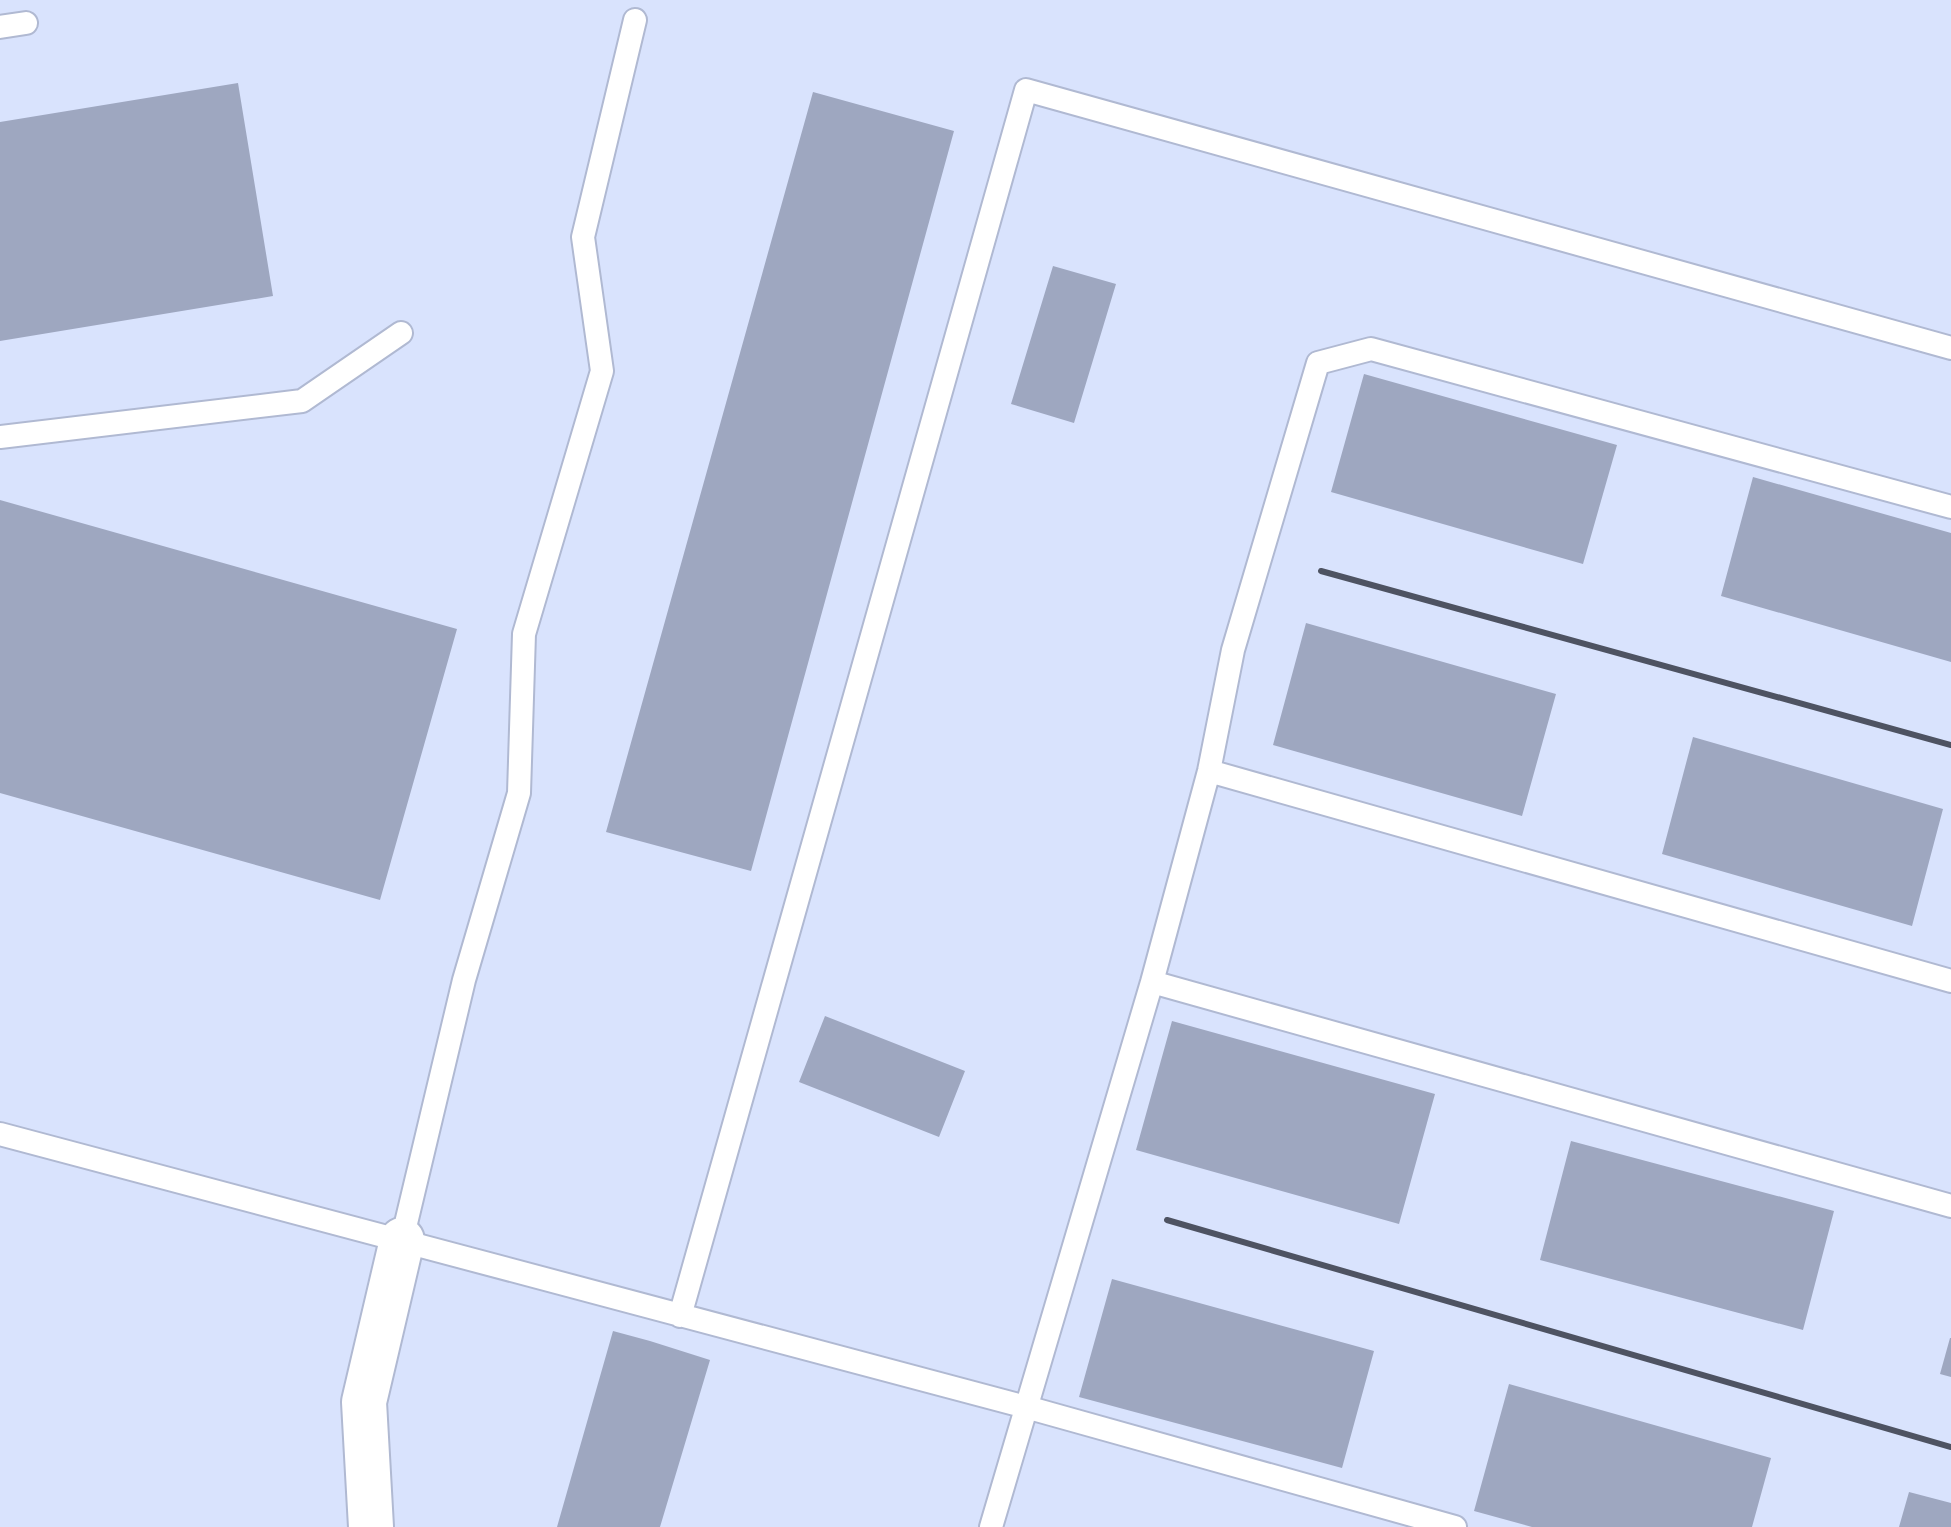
<svg xmlns="http://www.w3.org/2000/svg" width="1951" height="1527" font-family="Roboto,sans-serif">
<style>
.building{fill:#9ea7c0}
.lines{fill:none;stroke-linecap:round;stroke-linejoin:round}
.service-casing{stroke:#b0b9d2;stroke-width:26}
.minor-casing{stroke:#b0b9d2;stroke-width:48}
.service{stroke:#fff;stroke-width:22}
.minor{stroke:#fff;stroke-width:44}
.rail{stroke:#4e5362;stroke-width:6}
</style>
<rect width="100%" height="100%" fill="#d9e3fd"/>
<path class="building" d="M238,83L273,296L0,341V122Z
M813,92L954,131L751,871L606,832Z
M1053,266L1116,284L1074,423L1011,404Z
M1364,374L1617,445L1583,564L1331,492Z
M1753,477L1951,533V662L1721,596Z
M0,500L457,629L380,900L0,793Z
M1306,623L1556,694L1522,816L1273,745Z
M1693,737L1943,809L1912,926L1662,854Z
M825,1016L965,1071L939,1137L799,1082Z
M1172,1021L1435,1094L1399,1224L1136,1150Z
M1571,1141L1834,1211L1803,1330L1540,1260Z
M1112,1279L1374,1351L1342,1468L1079,1397Z
M613,1331L650,1341L710,1360L660,1527H557Z
M1950,1338H1951V1377L1940,1374Z
M1509,1384L1771,1458L1752,1527H1532L1474,1511Z
M1909,1492L1951,1503V1527H1899Z"/>
<g class="lines">
<g class="service-casing">
<path id="service" d="M0,27L26,23
M0,437L302,401L401,333
M1209,771L1951,981
M1152,982L1951,1206
M0,1134L1026,1407L1455,1527
M402,1240L464,980L519,793L524,634L602,371L583,237L635,20
M680,1316L1026,90L1951,348
M991,1527L1152,982L1209,771L1233,650L1318,363L1371,349L1951,507"/>
</g>
<g class="minor-casing">
<path id="minor" d="M371,1527L364,1402L402,1240"/>
</g>
<use href="#service" class="service"/>
<use href="#minor" class="minor"/>
<path class="rail" d="M1321,571L1951,745
M1167,1220L1951,1447"/>
</g>
</svg>
